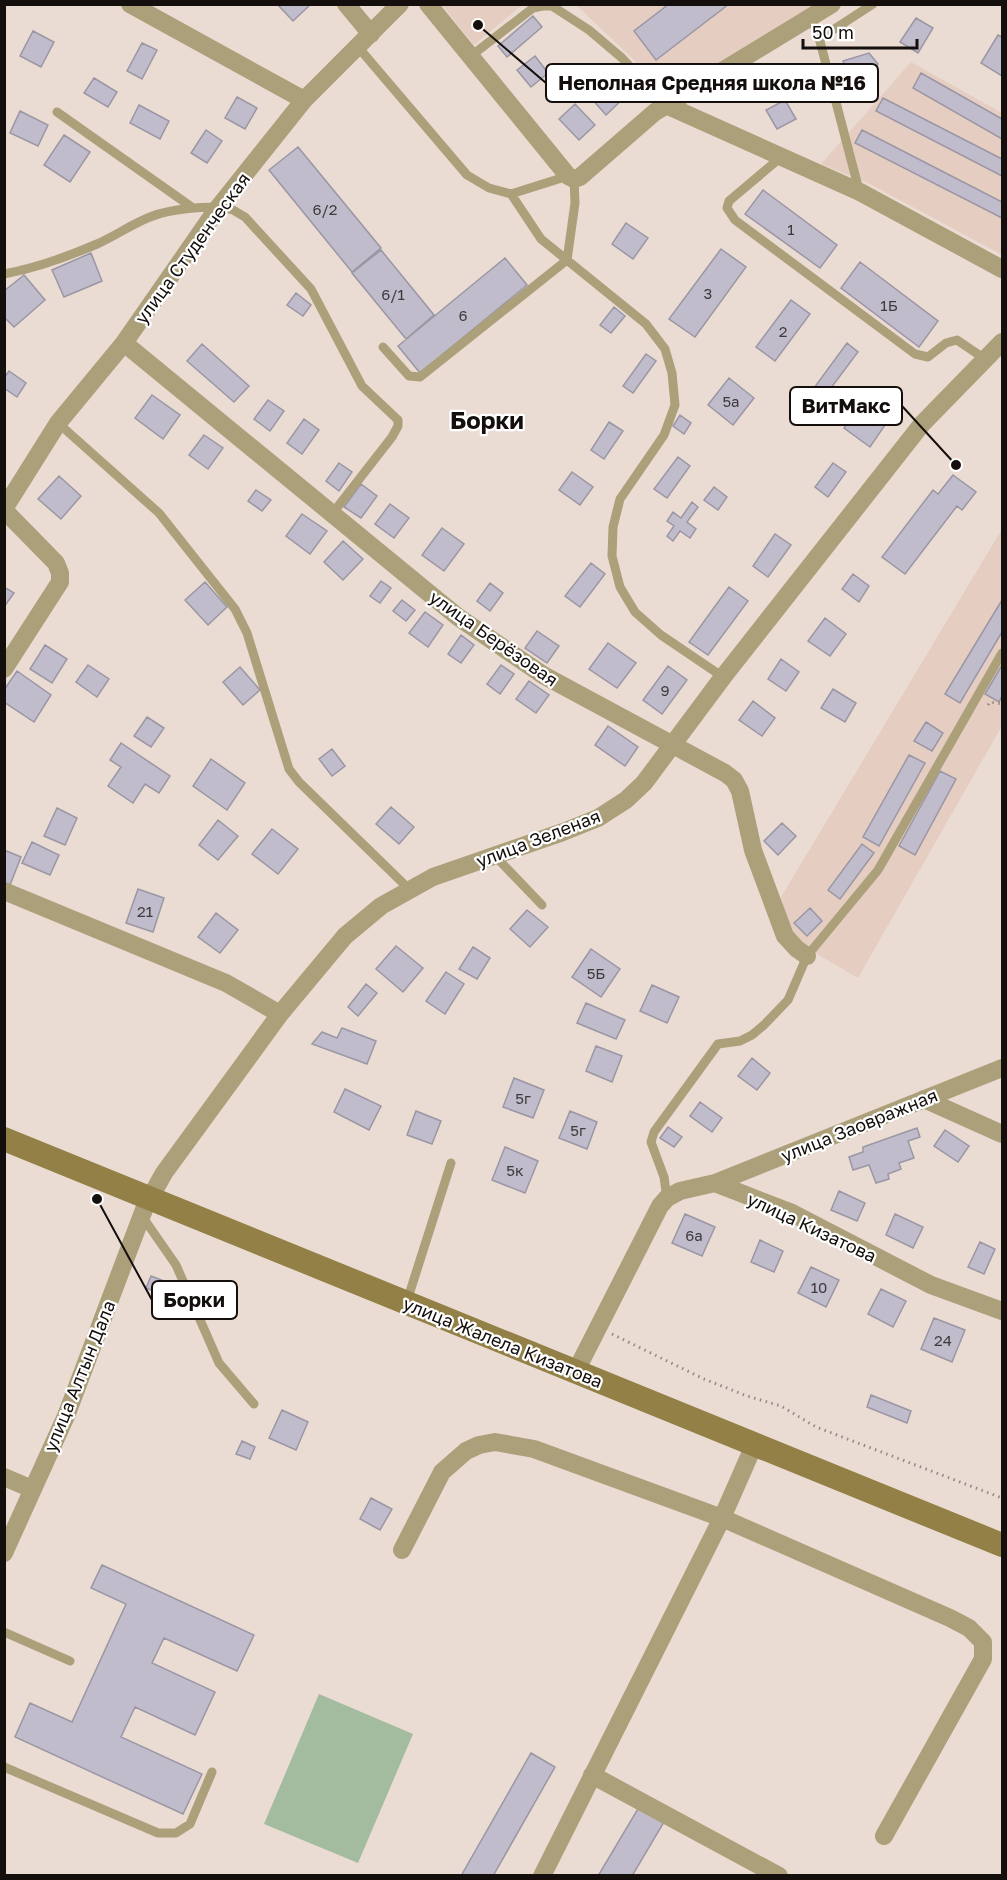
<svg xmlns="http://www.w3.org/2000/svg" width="1007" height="1880" font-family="'Golos Text',sans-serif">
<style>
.built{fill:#e5cec1}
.green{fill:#a3bb9e}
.building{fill:#c1bccb;stroke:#9a96a4;stroke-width:1.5}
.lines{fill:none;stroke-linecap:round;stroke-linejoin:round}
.path{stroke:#958a83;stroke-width:3;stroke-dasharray:1.5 4.5;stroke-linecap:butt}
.lane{stroke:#aba07a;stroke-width:9}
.street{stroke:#aba07a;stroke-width:18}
.secondary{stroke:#928046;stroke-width:24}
.labels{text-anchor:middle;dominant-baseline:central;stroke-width:4.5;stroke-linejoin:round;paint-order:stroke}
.number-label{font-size:15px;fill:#3f3a3c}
.street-label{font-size:18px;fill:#140f0c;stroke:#fff}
.district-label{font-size:24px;font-weight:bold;fill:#140f0c;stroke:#fff}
.leader{fill:none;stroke:#140f0c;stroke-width:2}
.callout-dot{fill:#140f0c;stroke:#fff;stroke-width:2}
.callout{fill:#fff;stroke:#140f0c;stroke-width:2}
.callout-label{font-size:20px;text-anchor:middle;font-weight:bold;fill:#140f0c}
</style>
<rect width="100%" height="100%" fill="#ebdcd3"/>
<path class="built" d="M442,5H522L474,45Z
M576,5H815L666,95L631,57Z
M911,62L1002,113V255L868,183L821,164Z
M1002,529V726L858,978L800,944L789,931L781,897Z"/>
<path class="green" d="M319,1694L413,1734L358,1863L264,1824Z"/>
<path class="building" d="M277,4H311L293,21Z
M669,4H729L656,60L634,31Z
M533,16L542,27L507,57L498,46Z
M916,18L933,28L918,53L900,42Z
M33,31L54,42L41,67L20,56Z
M998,35L1002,37V76L981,63Z
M142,43L157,50L142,79L127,71Z
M869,53L878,64L867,81L849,78L843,61Z
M535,56L548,73L531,87L517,70Z
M921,73L1002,119V139L913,88Z
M94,78L117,92L108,107L84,93Z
M611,79L626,96L606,115L591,98Z
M237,97L257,108L245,129L225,118Z
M883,98L1002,159V176L876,111Z
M785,100L796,119L777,129L766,110Z
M575,104L595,125L579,140L559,119Z
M139,105L169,121L160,139L130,123Z
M20,111L48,125L38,146L10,133Z
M206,130L222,141L207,163L191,153Z
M862,130L1002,202V218L855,143Z
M64,135L90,152L70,182L44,165Z
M298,147L381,248L352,272L269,170Z
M763,190L837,245L820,268L745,214Z
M626,223L648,238L633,259L612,244Z
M721,249L746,267L695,337L669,319Z
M381,250L434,315L406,339L352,273Z
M91,253L102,281L64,297L52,270Z
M505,258L527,285L420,373L398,346Z
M860,262L938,321L919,347L841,288Z
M24,275L45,300L14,327L4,317V291Z
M296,293L311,305L303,316L287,305Z
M791,300L810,314L775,361L756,347Z
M614,307L625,316L611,333L600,325Z
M847,343L858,352L822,400L811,392Z
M202,344L249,386L234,402L187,361Z
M646,354L656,361L633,393L623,386Z
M9,371L26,383L17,397L4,388V378Z
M729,378L754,398L733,425L708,405Z
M152,395L180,415L163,439L135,418Z
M268,400L284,411L270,431L254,419Z
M860,406L885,425L870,447L844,428Z
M680,415L691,423L684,434L673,426Z
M304,419L319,430L302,454L287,443Z
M609,422L623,431L604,459L591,450Z
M204,435L223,448L208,469L189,455Z
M678,457L690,466L667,498L654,489Z
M339,463L352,472L339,491L326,481Z
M833,463L846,472L828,497L815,487Z
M572,472L593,487L580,505L559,490Z
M953,475L976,492L962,510L957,506L905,574L882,557L933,490L938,494Z
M59,476L81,496L61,519L38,499Z
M361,484L377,496L361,518L344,507Z
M714,487L727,497L718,510L704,500Z
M256,490L271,500L262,511L248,501Z
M692,502L698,507L687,522L696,529L690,538L680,531L673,541L667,536L674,526L667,521L673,512L681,518Z
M390,504L409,518L394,538L375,524Z
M302,514L327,531L310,554L286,536Z
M442,528L464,544L444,571L422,555Z
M775,534L791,545L768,577L753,566Z
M343,541L363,559L343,580L324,562Z
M591,563L605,574L580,607L565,596Z
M853,574L869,586L859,602L842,589Z
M381,581L391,588L380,603L370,596Z
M205,582L227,607L208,625L185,600Z
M490,583L503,593L490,611L477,601Z
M4,587L14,593L4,607Z
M729,587L748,601L708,655L689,642Z
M402,600L415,610L406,621L393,611Z
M1002,600V632L960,703L945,694Z
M425,612L443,625L428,647L409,633Z
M825,618L846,634L830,656L808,641Z
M537,631L559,646L547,663L525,648Z
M461,635L474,645L461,663L448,654Z
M608,643L636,663L617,688L589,669Z
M45,645L67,659L52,683L30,669Z
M781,659L799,672L786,691L768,679Z
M88,665L109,679L97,697L76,682Z
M501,665L514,674L500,694L487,684Z
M1002,665V696L999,702L985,694Z
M668,666L687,680L662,714L643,700Z
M240,667L260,690L243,705L223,682Z
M17,671L51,695L34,722L4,702V690Z
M529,681L549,695L536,713L516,699Z
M833,689L856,703L845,722L821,708Z
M753,701L775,718L762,736L739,720Z
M147,717L164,728L151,747L134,736Z
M926,722L943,733L932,751L914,741Z
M608,726L638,747L625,766L595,745Z
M121,743L170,776L159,793L145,784L133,803L108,786L121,767L110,760Z
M332,749L345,766L332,776L319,759Z
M909,755L925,763L879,846L863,837Z
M211,759L245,783L227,810L193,786Z
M940,771L956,779L915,855L899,846Z
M391,807L414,827L399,844L376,824Z
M57,808L77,818L65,845L44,836Z
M218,820L238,836L218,860L199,845Z
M782,823L796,836L778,855L764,841Z
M272,829L298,849L278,874L252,854Z
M32,842L59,855L50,875L22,863Z
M862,844L874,853L840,899L828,890Z
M4,850L21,857L10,885L4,883Z
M138,889L164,898L153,932L126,923Z
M810,908L822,921L807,936L794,923Z
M527,910L548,927L530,947L510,929Z
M216,913L238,930L220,953L198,937Z
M396,946L423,968L403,992L376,969Z
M473,947L490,958L477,979L459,969Z
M591,949L620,969L601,997L572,977Z
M446,972L464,984L445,1014L426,1001Z
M366,984L377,993L358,1016L348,1007Z
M652,985L679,997L667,1023L640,1011Z
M586,1003L625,1020L616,1039L577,1023Z
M342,1028L376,1041L367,1064L312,1044L322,1032L337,1038Z
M596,1046L622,1056L612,1082L586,1071Z
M752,1058L770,1073L757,1090L738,1076Z
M514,1078L544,1090L533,1118L503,1107Z
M345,1089L381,1106L369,1130L334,1112Z
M700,1102L722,1118L712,1132L690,1116Z
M416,1111L441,1121L432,1144L407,1135Z
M570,1111L597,1122L587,1149L559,1138Z
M668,1127L682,1137L674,1147L660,1138Z
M917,1128L920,1137L908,1141L914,1158L899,1163L901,1169L888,1174L889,1179L876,1183L869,1165L853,1170L849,1157L863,1152V1147Z
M945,1130L969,1146L958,1162L934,1146Z
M505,1147L538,1161L525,1193L492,1180Z
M839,1191L865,1203L857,1221L831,1210Z
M685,1214L715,1227L702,1256L672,1243Z
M895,1214L923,1227L913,1248L886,1235Z
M760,1240L783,1251L774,1272L751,1262Z
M980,1242L995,1249L984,1274L968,1267Z
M811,1267L839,1280L826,1307L798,1293Z
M151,1276L164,1281L159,1293L146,1288Z
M881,1289L906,1301L893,1327L868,1314Z
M934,1318L965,1330L952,1362L921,1349Z
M871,1395L911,1411L907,1423L867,1407Z
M282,1410L308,1422L296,1450L269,1438Z
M242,1441L255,1447L250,1459L236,1454Z
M371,1498L392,1509L380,1530L360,1519Z
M102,1565L254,1635L237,1671L164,1638L152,1663L215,1692L195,1735L135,1707L121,1737L202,1774L183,1814L15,1737L30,1703L72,1722L126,1604L91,1588Z
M531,1753L555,1767L493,1876H461Z
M639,1807L664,1822L632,1876H598Z"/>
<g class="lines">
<path class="path" d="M988,705L990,702L1002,704
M612,1334L704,1379L747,1396L781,1406L816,1427L1002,1498"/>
<path class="lane" d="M810,19L817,30L859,190
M819,39L873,4
M358,47L467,175L489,188L511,194L541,239L646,324L665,349L672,373L675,405L664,435L620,499L613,527L612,556L620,587L635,612L661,635L723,677
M471,56L533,8L543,6H552L589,30L622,58L666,105
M57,112L193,208
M780,158L729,201L727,208L735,220L915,354L928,357L946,343L957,340L985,359
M511,194L568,176
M4,274C36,268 67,257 97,244C115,236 132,224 150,217C169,209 213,204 233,210C237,212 241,215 245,217L311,289L362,386L398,420V426L392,437L332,514
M383,347L409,376L420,377L567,260L575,203L574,179
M58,423L159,513L235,609L247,633L289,769L299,782L409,889
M495,856L542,905
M667,1198L664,1177L651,1142L654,1132L718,1044L740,1041L752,1035L764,1025L788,1000L807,956L878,870L1002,653
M142,1216L176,1265L219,1363L254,1404
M407,1301L451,1163
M4,1632L70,1661
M4,1767L158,1833H176L190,1824L212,1772"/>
<path class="street" d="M130,4L304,100
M346,4L371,34
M428,4L568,176L574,179L580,177L655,112L832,4
M666,105L860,192L1002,269
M124,343L458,617L543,675L725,773L734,780L740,791L753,850L785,936L797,949L807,956
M4,509L58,423L124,343L217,209L304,100L400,4
M4,510L56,563L60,573V582L4,669
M4,891L226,983L280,1014
M924,1099L1002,1134
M715,1183L1002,1068
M576,1371L660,1206L667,1198L680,1191L715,1183L792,1213L931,1285L1002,1311
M4,1477L32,1489
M402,1550L442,1472L466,1451L479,1445L495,1442L534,1449L722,1518L950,1618L969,1628L983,1642V1659L884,1836
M4,1553L66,1416L145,1207L164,1173L280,1014L345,936L381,906L433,877L563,832L598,818L626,800L644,783L723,677L922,424L1002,342
M592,1775L779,1876
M542,1876L722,1518L755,1443"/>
<path class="secondary" d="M4,1139L1002,1545"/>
</g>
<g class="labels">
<g class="number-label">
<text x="325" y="209">6/2</text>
<text x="791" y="229">1</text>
<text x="708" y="293">3</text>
<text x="393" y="294">6/1</text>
<text x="889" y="305">1Б</text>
<text x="463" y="315">6</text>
<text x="783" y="331">2</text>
<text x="731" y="401">5а</text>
<text x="665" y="690">9</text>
<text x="145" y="911">21</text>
<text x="596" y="973">5Б</text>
<text x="523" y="1098">5г</text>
<text x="578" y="1130">5г</text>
<text x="515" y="1170">5к</text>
<text x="694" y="1235">6а</text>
<text x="819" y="1287">10</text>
<text x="943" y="1340">24</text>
</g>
<g class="street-label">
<text transform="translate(192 248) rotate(-54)">улица Студенческая</text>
<text transform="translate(494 638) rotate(35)">улица Берёзовая</text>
<text transform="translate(538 838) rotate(-21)">улица Зеленая</text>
<text transform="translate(859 1125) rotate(-22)">улица Заовражная</text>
<text transform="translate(812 1227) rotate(25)">улица Кизатова</text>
<text transform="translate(503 1342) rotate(22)">улица Жалела Кизатова</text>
<text transform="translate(79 1376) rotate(-68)">улица Алтын Дала</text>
</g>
<g class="district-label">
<text x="487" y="419">Борки</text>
</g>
</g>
<path class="leader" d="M478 25L546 83M956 465L902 406M97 1199L152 1300"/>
<g class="callout-dot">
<circle cx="478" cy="25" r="6"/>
<circle cx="956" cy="465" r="6"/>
<circle cx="97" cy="1199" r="6"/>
</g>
<g class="callout">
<rect x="546" y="64" width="332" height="38" rx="6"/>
<rect x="790" y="387" width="112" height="38" rx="6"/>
<rect x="152" y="1281" width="85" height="38" rx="6"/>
</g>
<g class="callout-label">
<text x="712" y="90">Неполная Средняя школа №16</text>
<text x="846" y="413">ВитМакс</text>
<text x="194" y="1307">Борки</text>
</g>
<rect width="1007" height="1880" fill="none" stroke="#140f0c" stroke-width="12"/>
<path d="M803 39v9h114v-9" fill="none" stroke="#140f0c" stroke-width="3"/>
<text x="812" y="39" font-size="18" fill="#140f0c" stroke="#ffffff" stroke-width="4.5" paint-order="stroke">50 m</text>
</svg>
